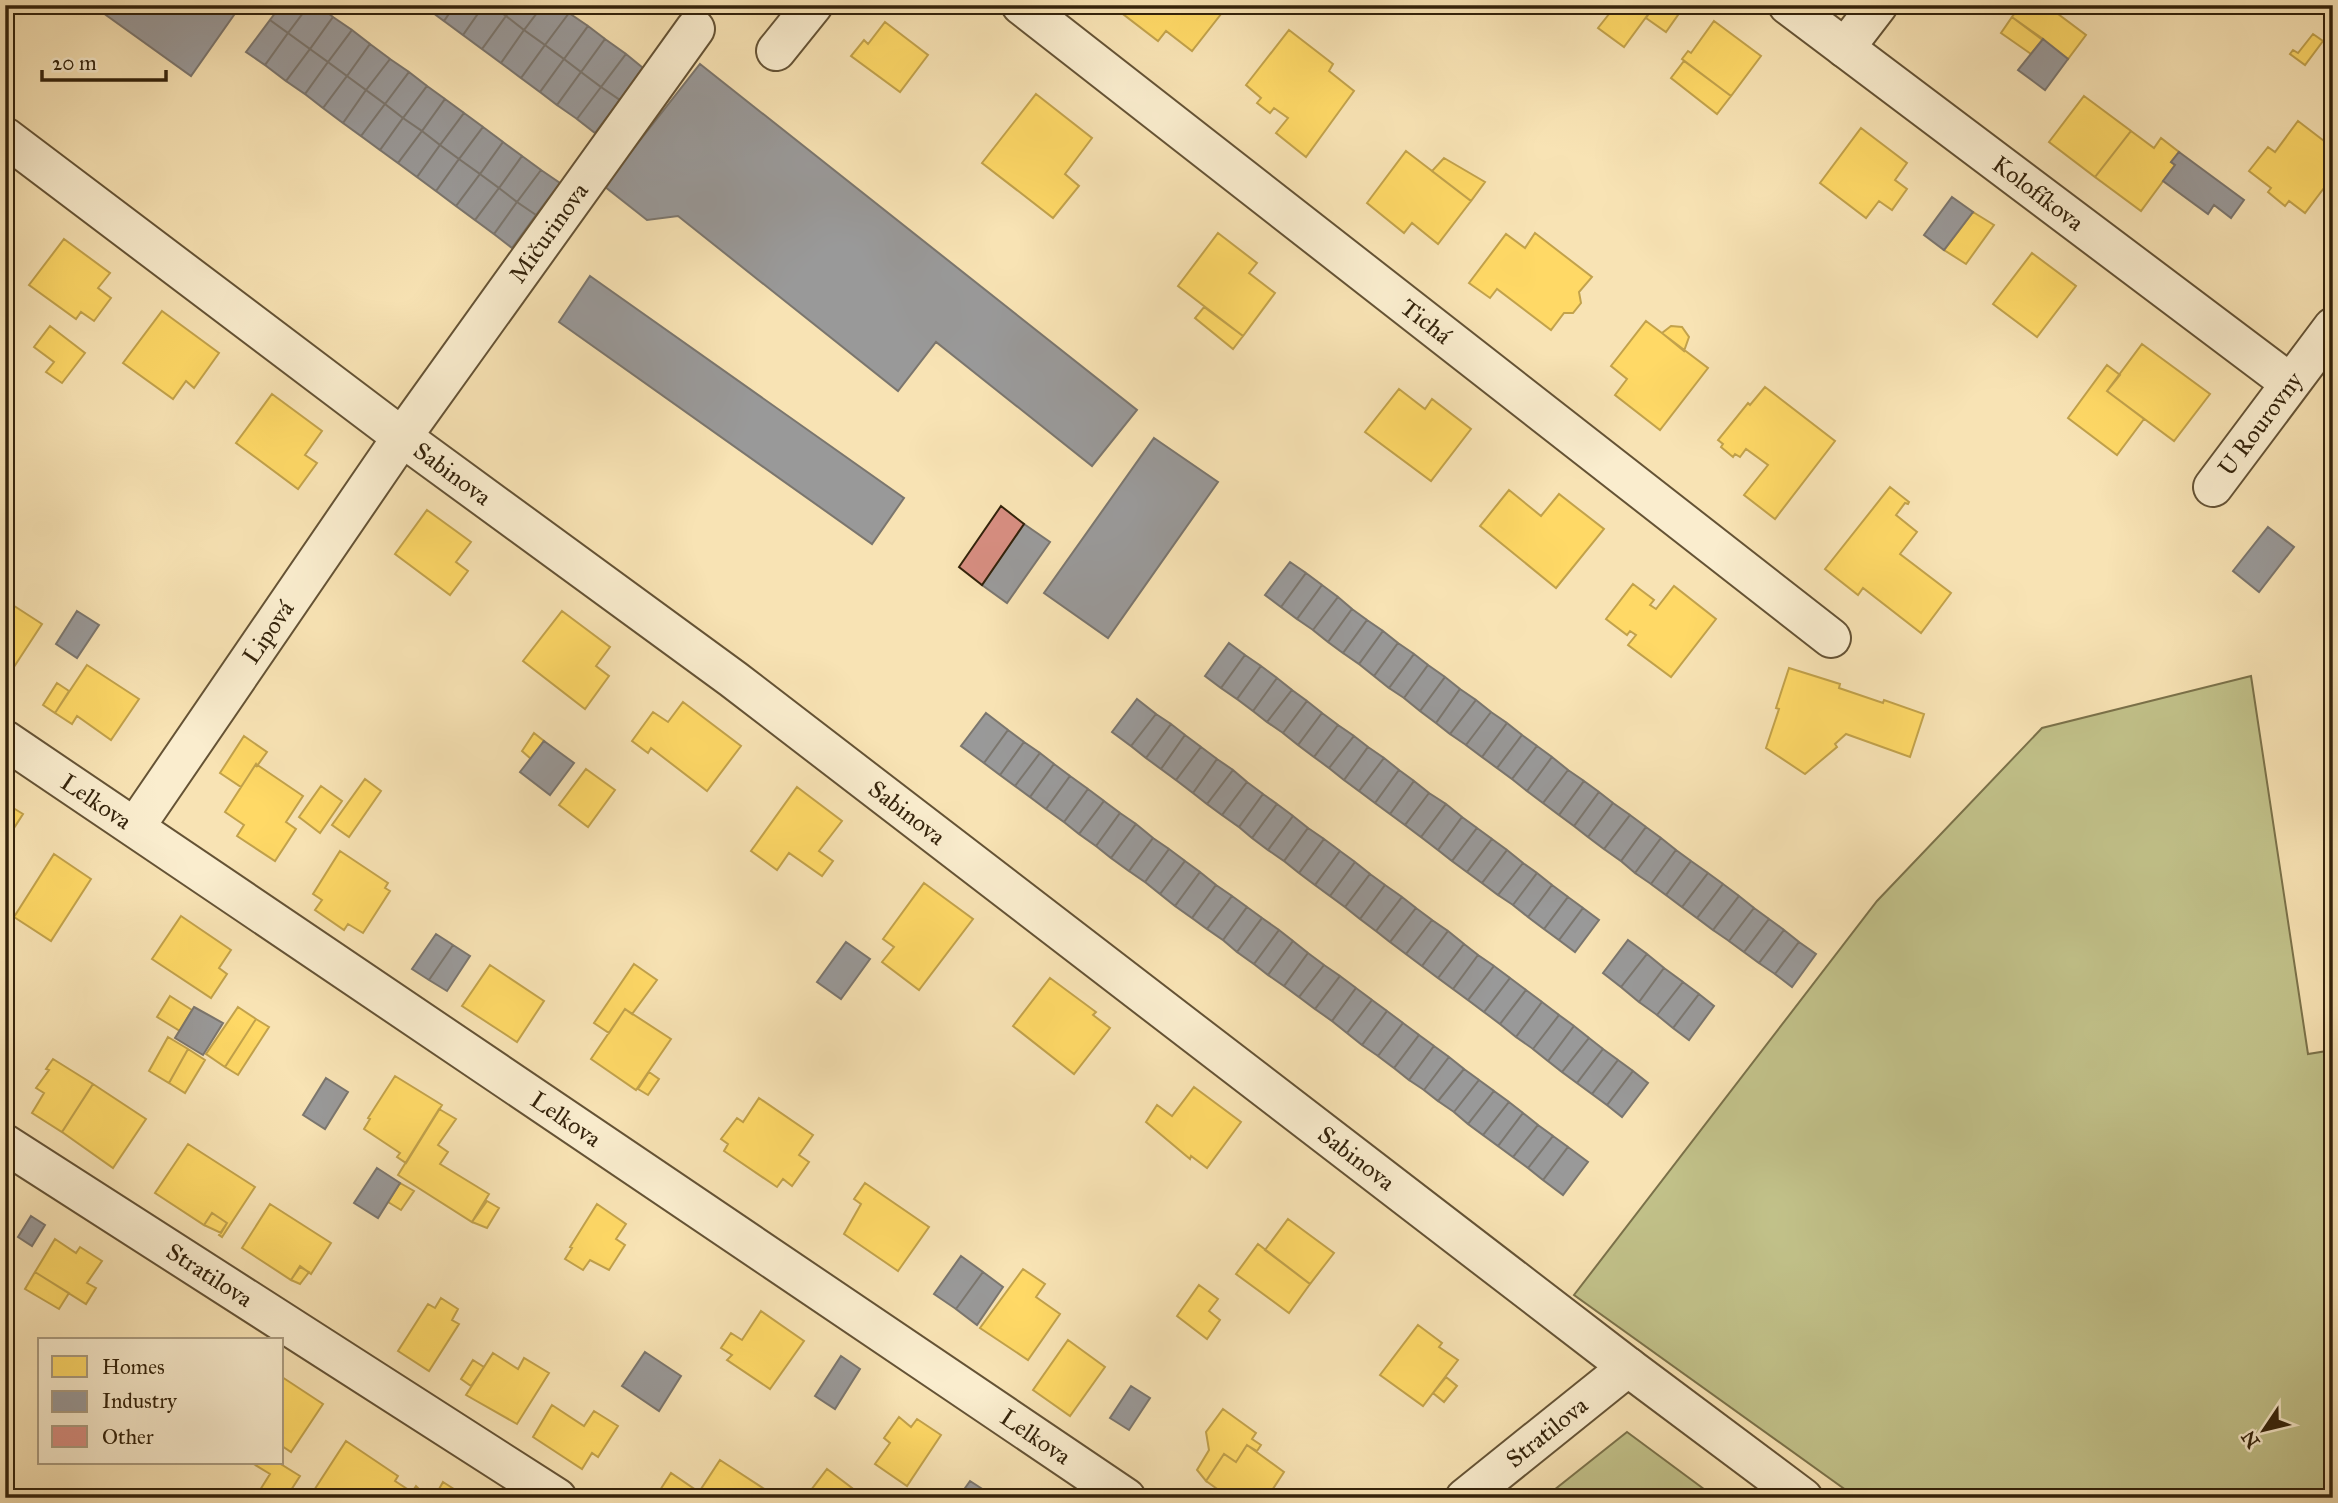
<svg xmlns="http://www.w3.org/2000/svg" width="2338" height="1503" font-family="'IM FELL Great Primer',serif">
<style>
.green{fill:#c2c28a;stroke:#7b724a;stroke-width:2}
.homes{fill:#ffd966;stroke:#c2a24b;stroke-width:2}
.industry{fill:#999;stroke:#7b766e;stroke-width:2}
.building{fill:#d78e81;stroke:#34230b;stroke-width:2}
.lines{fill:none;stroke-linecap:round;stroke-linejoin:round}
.minor-casing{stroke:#655335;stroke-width:42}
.minor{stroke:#faedce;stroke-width:38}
.labels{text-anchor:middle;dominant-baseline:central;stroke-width:7;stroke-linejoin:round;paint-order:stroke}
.street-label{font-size:24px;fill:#34230b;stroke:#faedce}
</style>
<rect width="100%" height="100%" fill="#f8e3b4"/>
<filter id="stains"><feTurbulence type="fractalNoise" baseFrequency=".00286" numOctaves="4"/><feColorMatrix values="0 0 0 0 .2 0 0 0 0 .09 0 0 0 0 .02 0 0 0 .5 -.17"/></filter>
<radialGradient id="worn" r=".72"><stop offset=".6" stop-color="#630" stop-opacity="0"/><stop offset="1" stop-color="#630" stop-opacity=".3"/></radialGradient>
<path class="green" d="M2251,676L2308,1054L2333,1050V1498H1857L1574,1295L1877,901L2042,728Z
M1627,1432L1716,1498H1544Z"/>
<path class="homes" d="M1124,5H1220L1225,9L1192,51L1166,31L1158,41L1119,11Z
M1597,5H1655L1624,47L1598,28L1609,14Z
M1655,5H1685L1666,32L1646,18Z
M2021,5H2046L2086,35L2068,59L2012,17Z
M2012,17L2043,39L2031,54L2001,33Z
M1714,21L1761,56L1731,96L1682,59L1688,51L1691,53Z
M885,22L928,55L900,92L851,56L864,40L868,44Z
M1289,30L1333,64L1329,71L1354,91L1306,157L1276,133L1288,118L1274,108L1270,113L1257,103L1261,98L1246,85Z
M2313,34L2323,41L2305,65L2290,54L2293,50L2298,53Z
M1684,61L1731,96L1717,114L1671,78Z
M1036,94L1092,138L1065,174L1079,186L1053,218L982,163Z
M2084,96L2131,131L2095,177L2049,142Z
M2298,121L2328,144L2330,140L2333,142V188L2327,184L2305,213L2289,201L2285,206L2268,192L2271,188L2249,171L2268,147L2275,152Z
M1861,128L1907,163L1895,180L1907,189L1892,210L1879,201L1866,218L1820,183Z
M2131,131L2154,148L2161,138L2179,152L2171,162L2175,165L2141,211L2095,177Z
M1406,151L1471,201L1438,244L1412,223L1404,233L1367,203Z
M1444,158L1485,182L1471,201L1432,171Z
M1973,212L1994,225L1966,264L1944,250Z
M1218,233L1257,263L1249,273L1275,293L1243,336L1178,286Z
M1535,233L1592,277L1579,292L1581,303L1573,313H1564L1551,330L1497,289L1490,298L1469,283L1506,234L1525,248Z
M64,239L110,273L98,288L111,298L94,321L81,312L76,319L29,285Z
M2032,253L2076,286L2037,337L1993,304Z
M1204,307L1243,336L1233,349L1195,318Z
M162,311L219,353L194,388L186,381L173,399L123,363Z
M1646,321L1708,368L1660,430L1615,395L1627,379L1611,366Z
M50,326L85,353L62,383L46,372L54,362L34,347Z
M1671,326L1682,327L1689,337L1684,351L1662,333Z
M2142,344L2210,394L2174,441L2107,391Z
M2107,365L2120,375L2107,391L2144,419L2117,455L2068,418Z
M1765,387L1835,441L1775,519L1744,495L1768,465L1746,449L1740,457L1735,454L1733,457L1721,447L1723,444L1718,440L1748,403L1750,405Z
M1399,389L1425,409L1432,399L1471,429L1431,481L1365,432Z
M272,394L322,431L305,455L317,463L298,489L236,443Z
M1890,487L1909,502L1908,504L1905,503L1896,515L1917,532L1900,554L1951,593L1921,633L1863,588L1858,595L1825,569Z
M1509,490L1541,516L1559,494L1604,529L1556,588L1480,526Z
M427,510L471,542L456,562L468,571L450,595L395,554Z
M1633,584L1654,600L1650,605L1656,609L1674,586L1716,619L1671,677L1628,645L1636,635L1630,631L1627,635L1606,619Z
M5,600L42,624L12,670L5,666Z
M562,611L610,647L596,666L609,676L585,709L523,661Z
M87,665L139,699L111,740L77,716L72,724L55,713Z
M1789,668L1840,684L1839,688L1883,703L1884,700L1924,714L1910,757L1846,734L1835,744L1837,747L1805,774L1766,748L1779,709L1776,708Z
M57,683L69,691L55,713L43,705Z
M683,702L741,746L707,791L651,748L648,753L632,741L653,712L668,722Z
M534,733L544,741L531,759L522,751Z
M244,736L267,752L257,766L256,764L241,787L220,773Z
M256,764L303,796L286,822L296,829L275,861L237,836L244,825L225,812Z
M586,769L615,790L588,827L559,805Z
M365,779L381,791L349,837L332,825Z
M321,786L342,801L320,833L299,817Z
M797,787L842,821L819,851L833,861L822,876L789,853L777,870L751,851Z
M5,803L23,814L5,842Z
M340,851L388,883L385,888L390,891L363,933L348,924L344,930L315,910L322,900L313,894Z
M54,854L91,879L51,941L14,917Z
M924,883L973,919L919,990L882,962L894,947L883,939Z
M181,916L231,950L219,968L227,974L211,998L152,959Z
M634,964L657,980L632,1014L625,1009L609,1033L594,1023Z
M490,965L544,1001L517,1042L462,1006Z
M1050,978L1096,1012L1093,1015L1110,1028L1074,1074L1013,1026Z
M170,996L192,1010L180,1031L157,1017Z
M238,1007L256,1019L225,1067L206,1054Z
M625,1009L671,1039L636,1090L591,1059Z
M256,1019L269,1027L238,1075L225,1067Z
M168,1037L188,1049L169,1083L149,1071Z
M188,1049L205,1060L185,1093L169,1083Z
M53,1059L93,1084L62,1132L32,1113L44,1093L36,1088L49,1070L46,1069Z
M649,1072L659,1079L648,1095L638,1089Z
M395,1076L442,1105L406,1163L397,1157L400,1153L364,1129L370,1119L368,1118Z
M93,1084L146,1119L113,1168L62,1132Z
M1194,1087L1241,1122L1207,1168L1191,1156L1190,1159L1146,1122L1157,1105L1172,1116Z
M759,1098L813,1135L799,1155L809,1162L792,1186L783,1179L777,1187L724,1151L728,1144L721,1139L737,1118L743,1122Z
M439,1109L456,1119L438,1145L448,1152L440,1164L489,1194L472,1222L398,1175Z
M188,1144L255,1187L222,1237L219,1235L227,1223L212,1213L204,1225L155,1193Z
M400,1183L414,1191L401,1210L388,1202Z
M865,1183L929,1227L898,1271L844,1234L861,1204L854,1199Z
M487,1201L499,1208L487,1228L472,1222Z
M270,1204L331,1243L311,1274L300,1266L291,1280L242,1248Z
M597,1204L626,1224L616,1239L625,1245L609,1270L590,1260L583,1270L565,1259L572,1248L570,1247Z
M212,1213L227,1223L221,1233L204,1225Z
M1288,1219L1334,1253L1310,1284L1265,1250Z
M55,1239L76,1253L80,1247L102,1261L87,1283L96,1288L86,1304L35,1272Z
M1258,1244L1310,1284L1289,1313L1236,1274Z
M300,1267L309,1272L300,1284L291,1280Z
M1023,1269L1045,1284L1036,1297L1060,1314L1028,1360L980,1328Z
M35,1272L69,1293L59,1309L25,1289Z
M1199,1285L1218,1299L1209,1311L1220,1320L1207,1339L1177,1316Z
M441,1298L458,1309L452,1320L459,1324L429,1371L398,1351L428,1304L435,1308Z
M761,1311L804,1341L770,1389L727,1360L732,1355L721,1348L731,1333L742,1340Z
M1418,1325L1442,1343L1439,1347L1458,1360L1423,1406L1380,1375Z
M1068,1340L1105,1367L1070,1416L1033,1390Z
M493,1353L518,1369L524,1358L549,1373L517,1424L466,1395Z
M473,1360L484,1367L471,1386L461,1379Z
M282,1377L323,1404L291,1452L282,1446Z
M1446,1377L1457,1386L1444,1402L1433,1393Z
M552,1405L584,1426L594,1411L618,1426L598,1457L592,1453L582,1469L533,1437Z
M1223,1409L1256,1433L1252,1439L1261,1445L1257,1451L1247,1445L1236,1462L1224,1454L1206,1481L1197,1470L1209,1450L1206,1432Z
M899,1417L911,1427L917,1419L941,1435L907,1486L875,1464L890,1443L884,1438Z
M346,1441L398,1476L395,1481L412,1492L416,1486L418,1488L410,1498H309Z
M1247,1445L1284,1472L1267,1498H1230L1206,1481L1224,1454L1236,1462Z
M720,1460L766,1490L761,1498H655L671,1473L699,1492Z
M252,1463H279L300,1476L286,1498H255L270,1474Z
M827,1469L852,1488L844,1498H805Z
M443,1482L468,1498H434Z"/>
<path class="industry" d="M92,5H241L191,76Z
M281,5H309L288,33L270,20Z
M309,5H318L333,17L310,49L288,33Z
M426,5H455L444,21L425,7Z
M455,5H484L463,35L444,21Z
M484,5H491L506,16L482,49L463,35Z
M491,5H514L506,16Z
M514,5H543L524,30L506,16Z
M543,5H559L569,13L545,45L524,30Z
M569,13L588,26L564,59L545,45Z
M506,16L524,30L501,63L482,49Z
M333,17L352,30L328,62L310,49Z
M270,20L288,33L265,65L246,52Z
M588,26L605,39L581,72L564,59Z
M352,30L370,44L347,76L328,62Z
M524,30L545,45L521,78L501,63Z
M288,33L310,49L286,81L265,65Z
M605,39L626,54L601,87L581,72Z
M2043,39L2068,59L2045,90L2018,70Z
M370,44L390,59L366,90L347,76Z
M545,45L564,59L540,92L521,78Z
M310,49L328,62L305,94L286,81Z
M626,54L643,68L620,100L601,87Z
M390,59L409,72L385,104L366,90Z
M564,59L581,72L557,105L540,92Z
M328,62L347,76L323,108L305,94Z
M700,64L1137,410L1092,466L936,342L898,391L678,216L647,220L604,186Z
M409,72L427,86L403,118L385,104Z
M581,72L601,87L577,119L557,105Z
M347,76L366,90L343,123L323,108Z
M427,86L445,99L422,131L403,118Z
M601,87L620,100L595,133L577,119Z
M366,90L385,104L361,136L343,123Z
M445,99L464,113L440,145L422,131Z
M385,104L403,118L380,150L361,136Z
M464,113L483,127L459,159L440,145Z
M403,118L422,131L398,163L380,150Z
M483,127L503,142L480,174L459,159Z
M422,131L440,145L417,177L398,163Z
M503,142L522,156L499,188L480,174Z
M440,145L459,159L436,191L417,177Z
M2179,152L2244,200L2231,218L2214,205L2208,214L2163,181L2175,165L2171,162Z
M522,156L541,170L517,202L499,188Z
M459,159L480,174L456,206L436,191Z
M541,170L560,183L536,215L517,202Z
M480,174L499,188L475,220L456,206Z
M499,188L517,202L494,234L475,220Z
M1952,197L1973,212L1944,250L1924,235Z
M517,202L536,215L512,248L494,234Z
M590,276L904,498L872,544L559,322Z
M1154,438L1218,482L1108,638L1044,593Z
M1024,524L1050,542L1007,603L982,585Z
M2268,527L2294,547L2259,592L2233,571Z
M1290,562L1306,573L1281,607L1265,595Z
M1306,573L1322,585L1297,619L1281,607Z
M1322,585L1338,597L1313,630L1297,619Z
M1338,597L1352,609L1328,642L1313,630Z
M1352,609L1367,620L1343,653L1328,642Z
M77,611L99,625L77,658L56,644Z
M1367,620L1383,631L1359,664L1343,653Z
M1383,631L1398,643L1374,676L1359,664Z
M1229,643L1245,655L1221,688L1205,676Z
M1398,643L1414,654L1389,688L1374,676Z
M1414,654L1428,665L1404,698L1389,688Z
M1245,655L1261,666L1237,699L1221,688Z
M1428,665L1445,677L1420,711L1404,698Z
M1261,666L1277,678L1253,711L1237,699Z
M1445,677L1460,689L1436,723L1420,711Z
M1277,678L1292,690L1267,722L1253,711Z
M1460,689L1476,700L1450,734L1436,723Z
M1292,690L1307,701L1283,733L1267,722Z
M1137,699L1156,714L1131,746L1112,732Z
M1476,700L1491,712L1466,745L1450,734Z
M1307,701L1322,713L1298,745L1283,733Z
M1491,712L1507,723L1482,757L1466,745Z
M986,713L1008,730L984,763L961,746Z
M1322,713L1338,725L1314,757L1298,745Z
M1156,714L1171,724L1146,758L1131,746Z
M1507,723L1522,735L1497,768L1482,757Z
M1171,724L1185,735L1161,769L1146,758Z
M1338,725L1354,736L1329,768L1314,757Z
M1008,730L1024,742L1000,775L984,763Z
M1185,735L1201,747L1176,780L1161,769Z
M1522,735L1537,746L1512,779L1497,768Z
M1354,736L1368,747L1344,780L1329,768Z
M544,741L574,763L550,795L520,772Z
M1024,742L1040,753L1015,786L1000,775Z
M1537,746L1552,757L1527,791L1512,779Z
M1201,747L1217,759L1193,793L1176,780Z
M1368,747L1384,758L1359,791L1344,780Z
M1040,753L1054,764L1030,797L1015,786Z
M1552,757L1568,770L1543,803L1527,791Z
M1384,758L1399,770L1375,803L1359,791Z
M1217,759L1233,770L1207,804L1193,793Z
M1054,764L1070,776L1046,809L1030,797Z
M1233,770L1247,782L1222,815L1207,804Z
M1399,770L1414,781L1390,814L1375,803Z
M1568,770L1584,781L1559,815L1543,803Z
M1070,776L1088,789L1064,822L1046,809Z
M1414,781L1429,793L1405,825L1390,814Z
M1584,781L1599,792L1574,826L1559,815Z
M1247,782L1263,794L1239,827L1222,815Z
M1088,789L1104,801L1079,834L1064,822Z
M1599,792L1613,803L1588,837L1574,826Z
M1429,793L1446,804L1421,837L1405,825Z
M1263,794L1277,804L1252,838L1239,827Z
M1104,801L1120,813L1096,846L1079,834Z
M1613,803L1630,815L1604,849L1588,837Z
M1277,804L1293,816L1268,850L1252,838Z
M1446,804L1462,817L1438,850L1421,837Z
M1120,813L1136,824L1111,858L1096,846Z
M1630,815L1646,827L1621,861L1604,849Z
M1293,816L1308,828L1284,861L1268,850Z
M1462,817L1477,828L1452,861L1438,850Z
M1136,824L1153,838L1129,871L1111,858Z
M1646,827L1661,838L1635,873L1621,861Z
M1308,828L1324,839L1299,873L1284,861Z
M1477,828L1492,839L1467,872L1452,861Z
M1153,838L1169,849L1145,882L1129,871Z
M1661,838L1676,850L1651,884L1635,873Z
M1324,839L1340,851L1315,885L1299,873Z
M1492,839L1507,850L1482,883L1467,872Z
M1169,849L1185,861L1160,894L1145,882Z
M1507,850L1523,863L1498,895L1482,883Z
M1676,850L1691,861L1666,895L1651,884Z
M1340,851L1355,862L1330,896L1315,885Z
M1185,861L1200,872L1175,906L1160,894Z
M1691,861L1708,873L1682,907L1666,895Z
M1355,862L1370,874L1345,907L1330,896Z
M1523,863L1537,873L1513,905L1498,895Z
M1200,872L1216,885L1192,918L1175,906Z
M1537,873L1552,885L1528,917L1513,905Z
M1708,873L1723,884L1697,918L1682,907Z
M1370,874L1385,885L1360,919L1345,907Z
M1723,884L1739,896L1713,930L1697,918Z
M1216,885L1232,896L1207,929L1192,918Z
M1385,885L1402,897L1376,931L1360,919Z
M1552,885L1568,897L1544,929L1528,917Z
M1232,896L1247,907L1223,940L1207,929Z
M1739,896L1754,908L1729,941L1713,930Z
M1402,897L1416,908L1390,942L1376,931Z
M1568,897L1583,908L1559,940L1544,929Z
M1247,907L1262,918L1237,952L1223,940Z
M1416,908L1432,920L1406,954L1390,942Z
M1583,908L1599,920L1575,952L1559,940Z
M1754,908L1769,919L1744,952L1729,941Z
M1262,918L1279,930L1254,964L1237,952Z
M1769,919L1784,930L1759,963L1744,952Z
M1432,920L1448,931L1422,966L1406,954Z
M1279,930L1293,941L1268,975L1254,964Z
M1784,930L1799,942L1775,974L1759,963Z
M1448,931L1464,944L1438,978L1422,966Z
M436,934L453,945L429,980L412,969Z
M1628,940L1647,954L1621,987L1603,973Z
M1293,941L1308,953L1284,986L1268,975Z
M846,942L870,959L841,999L817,982Z
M1799,942L1816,954L1792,987L1775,974Z
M1464,944L1478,955L1453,989L1438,978Z
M453,945L470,956L447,991L429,980Z
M1308,953L1324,965L1299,997L1284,986Z
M1647,954L1664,968L1639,1002L1621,987Z
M1478,955L1494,966L1468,1000L1453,989Z
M1324,965L1340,976L1315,1009L1299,997Z
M1494,966L1510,978L1484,1012L1468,1000Z
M1664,968L1683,982L1657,1015L1639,1002Z
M1340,976L1356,988L1332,1021L1315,1009Z
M1510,978L1526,990L1500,1024L1484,1012Z
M1683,982L1699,994L1673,1028L1657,1015Z
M1356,988L1372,1000L1347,1033L1332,1021Z
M1526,990L1542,1002L1516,1037L1500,1024Z
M1699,994L1714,1006L1689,1040L1673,1028Z
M1372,1000L1387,1011L1362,1045L1347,1033Z
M1542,1002L1559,1015L1533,1049L1516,1037Z
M194,1007L223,1023L203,1055L175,1038Z
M1387,1011L1403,1023L1378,1056L1362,1045Z
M1559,1015L1574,1026L1548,1061L1533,1049Z
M1403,1023L1419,1035L1394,1068L1378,1056Z
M1574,1026L1589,1038L1562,1072L1548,1061Z
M1419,1035L1434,1046L1409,1080L1394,1068Z
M1589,1038L1603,1049L1577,1083L1562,1072Z
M1434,1046L1449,1057L1424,1090L1409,1080Z
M1603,1049L1618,1060L1592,1094L1577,1083Z
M1449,1057L1464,1069L1438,1101L1424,1090Z
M1618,1060L1633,1071L1607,1105L1592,1094Z
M1464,1069L1479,1080L1454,1112L1438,1101Z
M1633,1071L1648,1083L1622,1117L1607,1105Z
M326,1078L348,1092L325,1129L303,1115Z
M1479,1080L1494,1091L1468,1124L1454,1112Z
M1494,1091L1509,1102L1483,1135L1468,1124Z
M1509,1102L1523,1113L1498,1146L1483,1135Z
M1523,1113L1538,1125L1513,1157L1498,1146Z
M1538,1125L1553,1136L1528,1168L1513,1157Z
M1553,1136L1568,1147L1543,1180L1528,1168Z
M1568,1147L1588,1162L1563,1195L1543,1180Z
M377,1168L400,1183L378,1218L354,1203Z
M31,1216L45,1225L32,1246L18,1237Z
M961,1256L983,1272L956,1309L934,1294Z
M983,1272L1003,1287L977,1325L956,1309Z
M645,1352L681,1376L659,1411L622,1386Z
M841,1356L860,1369L835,1409L815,1396Z
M1131,1386L1150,1398L1129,1430L1110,1418Z
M970,1481L987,1492L983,1498H958Z"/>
<path class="building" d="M1001,506L1024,524L982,585L959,567Z"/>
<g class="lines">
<g class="minor-casing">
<g id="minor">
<path id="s1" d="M1021,5L1831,638"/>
<path id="s2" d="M1788,5L2290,383"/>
<path d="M1845,48L1878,5"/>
<path d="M776,51L813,5"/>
<path id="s3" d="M5,137L402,437L733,679L1628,1367L1803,1498"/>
<path id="s4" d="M2213,487L2333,327"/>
<path id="s5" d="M5,740L1126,1498"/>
<path id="s6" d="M135,827L402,437L695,29"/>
<path id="s7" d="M5,1144L557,1498"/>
<path id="s8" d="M1465,1498L1628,1367"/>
</g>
</g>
<use href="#minor" class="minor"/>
</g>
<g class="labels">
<g class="street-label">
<text stroke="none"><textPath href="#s2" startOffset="313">Kolofíkova</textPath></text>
<text stroke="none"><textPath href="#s6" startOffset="724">Mičurinova</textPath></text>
<text stroke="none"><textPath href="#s1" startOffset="514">Tichá</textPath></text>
<text stroke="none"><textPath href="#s4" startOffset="79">U Rourovny</textPath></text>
<text stroke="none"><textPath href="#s3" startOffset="560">Sabinova</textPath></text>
<text stroke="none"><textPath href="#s6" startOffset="236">Lipová</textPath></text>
<text stroke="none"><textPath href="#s5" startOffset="110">Lelkova</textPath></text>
<text stroke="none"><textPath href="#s3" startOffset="1127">Sabinova</textPath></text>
<text stroke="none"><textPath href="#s5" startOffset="677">Lelkova</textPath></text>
<text stroke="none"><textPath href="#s3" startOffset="1694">Sabinova</textPath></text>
<text stroke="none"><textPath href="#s7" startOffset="243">Stratilova</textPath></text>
<text stroke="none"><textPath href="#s8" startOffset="105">Stratilova</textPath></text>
<text stroke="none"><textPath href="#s5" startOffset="1244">Lelkova</textPath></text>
</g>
</g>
<rect width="2338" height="1503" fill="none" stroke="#f8e3b4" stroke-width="28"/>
<rect x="7" y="7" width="2324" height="1489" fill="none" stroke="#34230b" stroke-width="3.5"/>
<rect x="14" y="14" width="2310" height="1475" fill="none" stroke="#34230b" stroke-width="2"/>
<rect x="38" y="1338" width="245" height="126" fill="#faedce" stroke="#ab9c80" stroke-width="2"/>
<rect x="52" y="1356" width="35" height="21" fill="#ffd966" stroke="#ab9c80" stroke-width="2"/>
<text x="102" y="1374" font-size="21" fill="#34230b">Homes</text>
<rect x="52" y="1391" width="35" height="21" fill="#999999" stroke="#ab9c80" stroke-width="2"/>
<text x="102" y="1408" font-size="21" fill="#34230b">Industry</text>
<rect x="52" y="1426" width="35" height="21" fill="#d78e81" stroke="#ab9c80" stroke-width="2"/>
<text x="102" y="1444" font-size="21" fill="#34230b">Other</text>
<g transform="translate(2264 1430) rotate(235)" stroke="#faedce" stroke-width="5" paint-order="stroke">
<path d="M0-5L12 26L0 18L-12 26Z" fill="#34230b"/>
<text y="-10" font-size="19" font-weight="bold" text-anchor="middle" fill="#34230b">N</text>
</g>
<path d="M42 70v10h124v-10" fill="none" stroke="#34230b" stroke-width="3.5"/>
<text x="52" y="70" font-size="21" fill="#34230b" stroke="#faedce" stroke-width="5" paint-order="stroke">20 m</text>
<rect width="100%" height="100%" filter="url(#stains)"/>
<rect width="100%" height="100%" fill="url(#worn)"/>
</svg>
